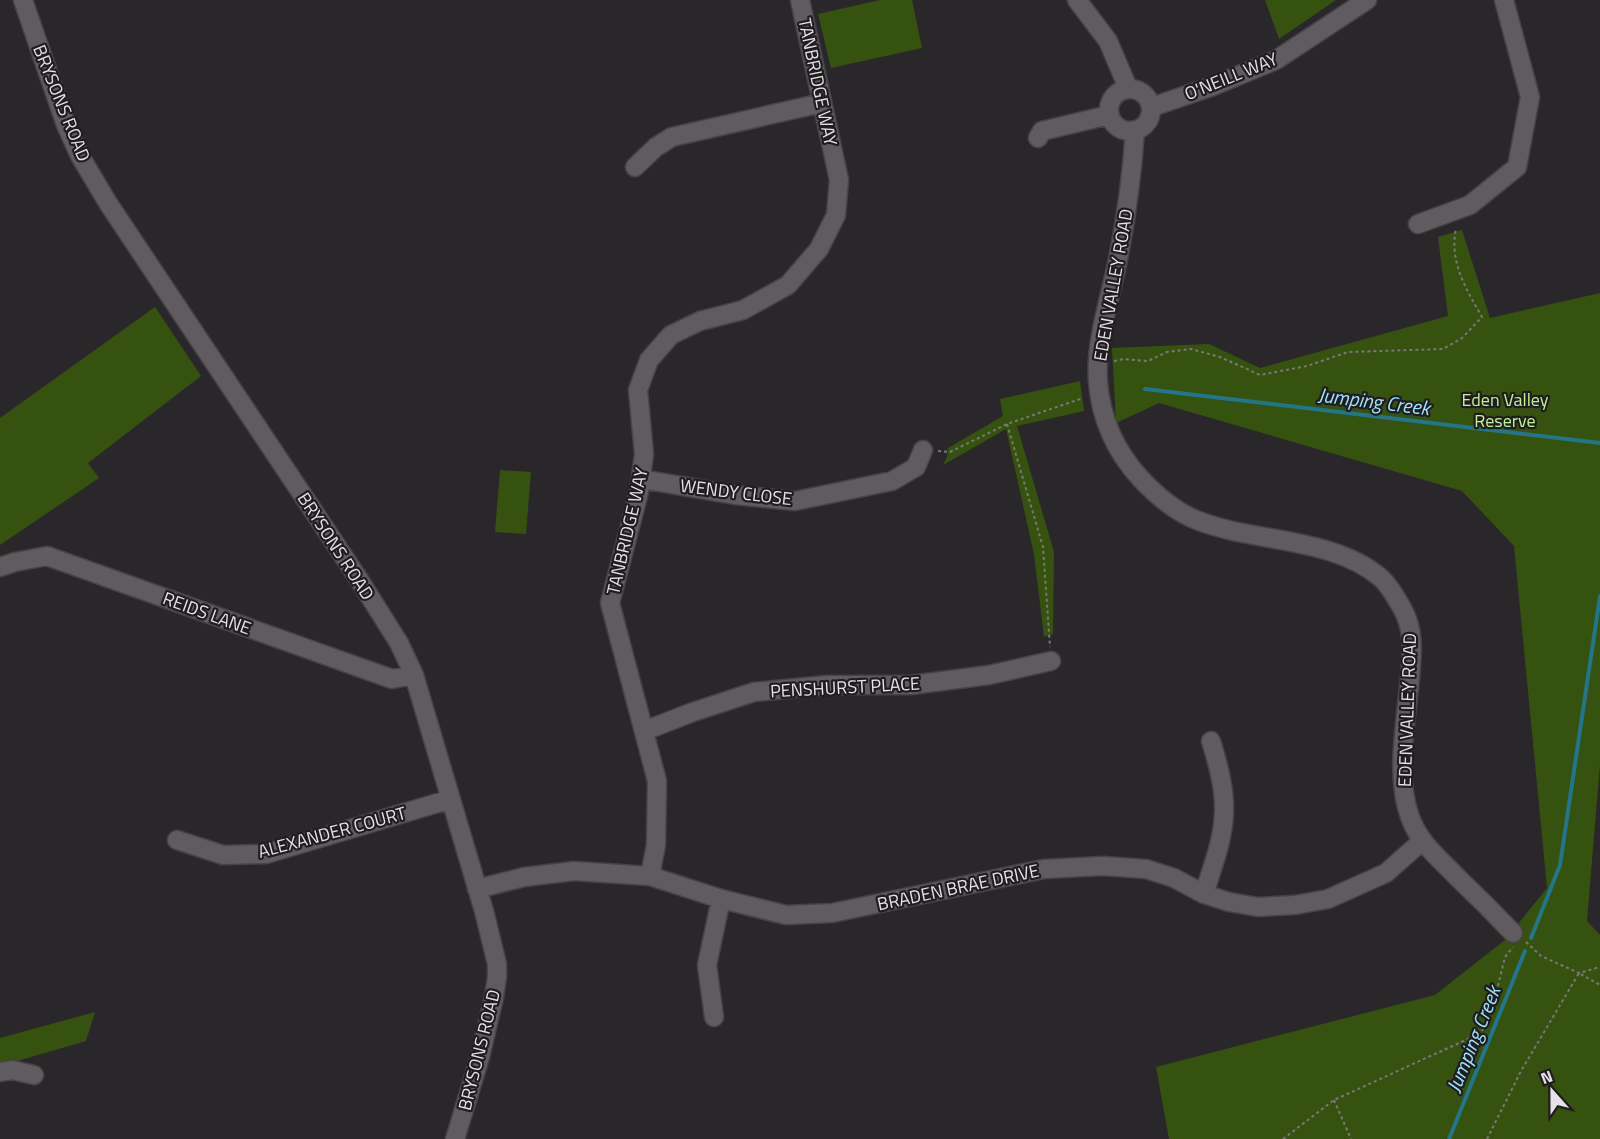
<svg xmlns="http://www.w3.org/2000/svg" width="1600" height="1139" font-family="'Titillium Web',sans-serif">
<style>
.green{fill:#35530f}
.lines{fill:none;stroke-linecap:round;stroke-linejoin:round}
.stream{stroke:#22758b;stroke-width:4}
.minor-casing{stroke:#454345;stroke-width:21}
.path{stroke:#7a777a;stroke-width:2;stroke-dasharray:3 3;stroke-linecap:butt}
.minor{stroke:#5f5b5f;stroke-width:18}
.labels{text-anchor:middle;dominant-baseline:central;stroke-width:4.5;stroke-linejoin:round;paint-order:stroke}
.street-label{font-size:18px;fill:#e5e3e5;stroke:#201d21}
.park-label{font-size:18px;fill:#c1f393;stroke:#201d21}
.water-label{font-size:20px;font-style:italic;fill:#9be6fe;stroke:#201d21}
</style>
<rect width="100%" height="100%" fill="#2a272a"/>
<path class="green" d="M880,0H912L922,48L831,68L818,14Z
M1265,0H1336L1279,39Z
M1462,230L1490,318L1600,293V764L1587,921L1600,935V1139H1169L1156,1067L1435,995L1505,940L1547,888L1514,546L1462,491L1159,403L1116,423L1112,348L1209,344L1260,368L1448,316L1438,237Z
M155,307L201,376L88,463L99,478L0,545V418Z
M1080,381L1084,411L1017,426L1054,552L1053,634L1044,637L1034,554L1006,429L943,465L947,457L948,448L1003,416L1000,399Z
M500,470L531,472L526,534L495,532Z
M95,1012L86,1041L0,1066V1038Z"/>
<g class="lines">
<path class="stream" d="M1145,389L1600,443
M1531,938L1560,865L1600,596
M1449,1139L1525,951"/>
<g class="minor-casing">
<path id="minor" d="M23,0L66,125L80,156L108,203L360,581L399,643L414,675L484,911L497,964V977L494,997L480,1057L455,1139
M1077,0L1108,41L1128,88
M1109 110a21 21 0 1 1 42 0a21 21 0 1 1-42 0Z
M1152,107L1213,86L1276,60L1367,0
M1135,130C1132,175 1126,220 1117,264C1109,302 1095,343 1098,382C1101,419 1115,451 1141,479C1157,496 1177,513 1199,521C1257,543 1333,537 1381,578C1390,586 1396,598 1402,608C1415,631 1412,653 1410,678C1406,721 1395,777 1410,817C1419,843 1440,859 1458,878C1477,896 1495,914 1513,933
M1038,138L1042,131L1109,115
M635,167L656,147L672,137L822,103
M1418,224L1470,205L1517,167L1530,97L1504,0
M641,479L735,495L795,501L892,481L916,467L923,450
M0,567L15,562L47,556L392,679L414,675
M644,731L693,712L754,692L827,685H911L989,675L1051,661
M177,840L223,855L266,854L451,799
M650,876L656,845L657,781L610,603L639,492L644,454L638,390L649,360L671,335L700,321L743,310L788,285L819,249L836,215L839,180L800,0
M477,889L524,877L574,871L650,876L721,899L786,915L832,913L1044,869L1103,866L1146,869L1174,878L1204,894L1229,902L1258,907L1295,905L1328,899L1386,873L1422,841
M1204,894C1212,868 1223,841 1224,813C1225,789 1218,764 1211,741
M714,1017L707,965L721,899
M0,1072L12,1070L34,1075"/>
</g>
<path class="path" d="M1114,361L1124,359L1148,361L1167,352L1191,349L1220,357L1260,375L1307,366L1348,352L1443,349L1462,338L1482,317C1466,289 1449,262 1456,228
M1007,424L1043,547L1050,647
M938,451L950,452L1007,424L1083,398
M1526,942L1541,956L1579,973L1600,967
M1334,1100L1351,1139
M1283,1139L1334,1100L1481,1033L1493,1006L1505,957L1513,947
M1487,1139L1521,1071L1579,973L1600,985"/>
<use href="#minor" class="minor"/>
</g>
<g class="labels">
<g class="street-label">
<text transform="translate(1231 76) rotate(-22)">O'NEILL WAY</text>
<text transform="translate(818 82) rotate(78)">TANBRIDGE WAY</text>
<text transform="translate(62 103) rotate(68)">BRYSONS ROAD</text>
<text transform="translate(1113 285) rotate(-80)">EDEN VALLEY ROAD</text>
<text transform="translate(736 492) rotate(7)">WENDY CLOSE</text>
<text transform="translate(627 531) rotate(-77)">TANBRIDGE WAY</text>
<text transform="translate(336 546) rotate(57)">BRYSONS ROAD</text>
<text transform="translate(207 613) rotate(20)">REIDS LANE</text>
<text transform="translate(845 687) rotate(-3)">PENSHURST PLACE</text>
<text transform="translate(1407 710) rotate(-88)">EDEN VALLEY ROAD</text>
<text transform="translate(332 832) rotate(-15)">ALEXANDER COURT</text>
<text transform="translate(958 887) rotate(-12)">BRADEN BRAE DRIVE</text>
<text transform="translate(479 1050) rotate(-76)">BRYSONS ROAD</text>
</g>
<g class="park-label">
<text x="1505" y="399">Eden Valley<tspan x="1505" dy="21">Reserve</tspan></text>
</g>
<g class="water-label">
<text transform="translate(1374 401) rotate(7)">Jumping Creek</text>
<text transform="translate(1473 1039) rotate(-68)">Jumping Creek</text>
</g>
</g>
<g transform="translate(1552 1091) rotate(339)" stroke="#201d21" stroke-width="4.5" paint-order="stroke">
<path d="M0-4.5L10 22L0 15L-10 22Z" fill="#e5e3e5"/>
<text y="-9" font-size="16" font-weight="bold" text-anchor="middle" fill="#e5e3e5">N</text>
</g>
</svg>
